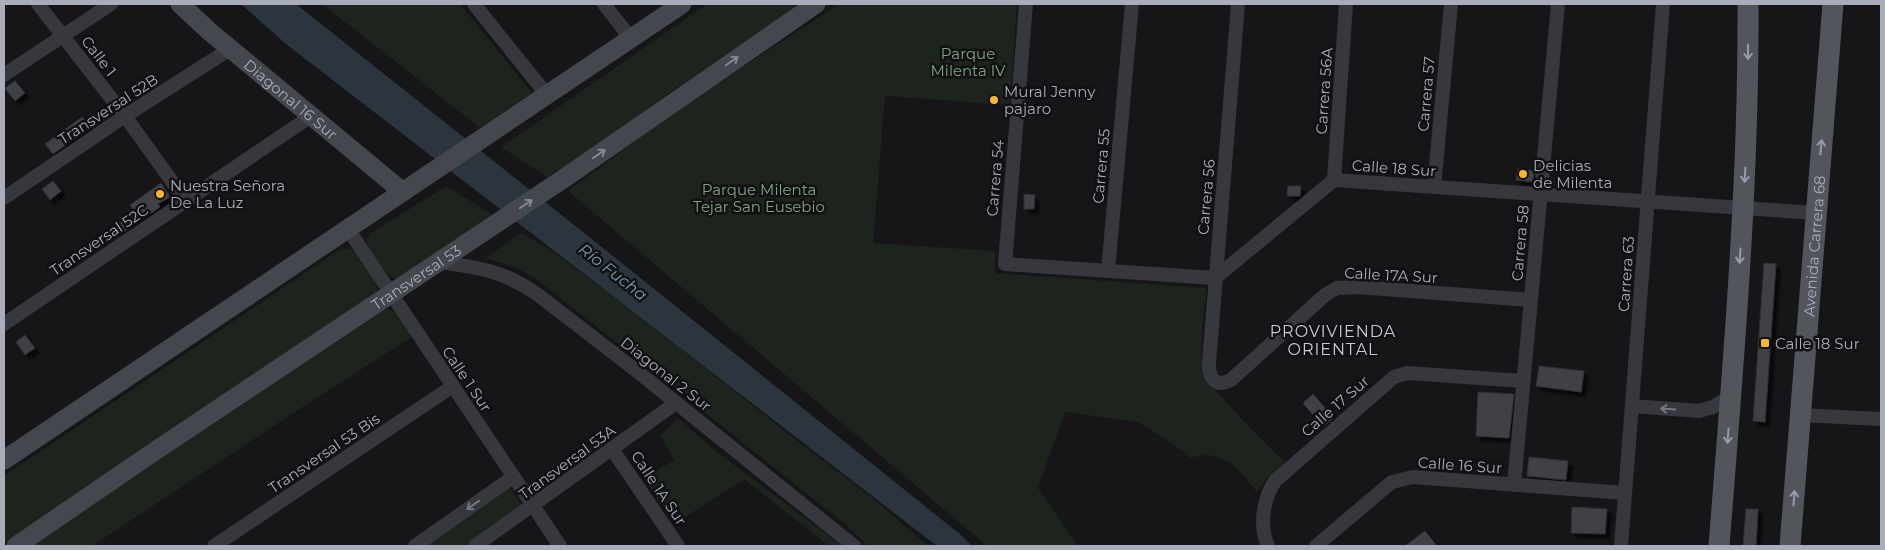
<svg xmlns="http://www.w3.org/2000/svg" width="1885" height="550" font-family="Montserrat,sans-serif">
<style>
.green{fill:#1c241d}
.water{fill:#2c353d}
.building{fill:#404146;stroke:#303035;filter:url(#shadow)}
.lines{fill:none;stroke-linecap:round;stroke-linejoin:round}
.street{stroke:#37383e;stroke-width:14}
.secondary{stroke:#45474e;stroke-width:19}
.primary{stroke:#53555d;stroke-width:21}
.oneway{stroke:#979ba7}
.oneway2{stroke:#858994}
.oneway3{stroke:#757882}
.poi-dot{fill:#fab62d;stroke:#111114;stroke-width:2}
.labels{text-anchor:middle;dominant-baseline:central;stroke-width:5;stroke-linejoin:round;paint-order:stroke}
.park-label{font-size:15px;fill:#7ea581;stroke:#111114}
.street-label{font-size:15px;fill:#a8adb9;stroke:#111114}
.poi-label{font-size:15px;fill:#a8adb9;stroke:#111114;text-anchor:start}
.water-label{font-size:16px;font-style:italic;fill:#7d9bb5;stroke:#111114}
.neighbourhood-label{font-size:16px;letter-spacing:1px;fill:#c9ccd5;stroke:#111114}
</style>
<defs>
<filter id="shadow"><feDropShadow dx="4.5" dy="4.5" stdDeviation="1" flood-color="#0009"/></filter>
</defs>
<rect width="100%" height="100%" fill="#161619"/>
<path class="green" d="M322,4H460L532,93L480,128Z
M707,4H803L670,92L562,173L557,170L547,177L501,147Z
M839,4H1017L1010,105L885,96L873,243L995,251V273L1206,288C1205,307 1198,353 1203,370C1208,388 1268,445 1285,463L1266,479L1257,492C1237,468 1224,448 1190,458L1186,453L1139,422L1065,412L1038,488L1078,546H987L568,191L676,111Z
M446,186L493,215L397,279C382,275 375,256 367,244V238L371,233Z
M521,233L549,249L644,319L787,433L875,500L928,546H868L845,524L538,280L517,268L486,258Z
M342,248L350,249L359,254L375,280L377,290L374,297L4,544V476Z
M386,309C399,310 406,325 413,336L298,410L92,546H30L376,313Z
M678,418L712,448L842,546H829L744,479L676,523L644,479L674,460L660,436Z
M510,487L522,506L464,546H426Z"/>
<path class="water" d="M241,4H296L588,236L961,535L972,546H937L286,44Z"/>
<path class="building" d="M15,81L25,93L15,101L5,88Z
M82,117L90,128L53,154L45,144Z
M1518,169L1534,171L1533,182L1516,180Z
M53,181L61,191L50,200L42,189Z
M161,183L170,197L158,204L160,207L121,234L115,226L135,213L130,205Z
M1288,186H1301L1300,196H1287Z
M1024,194L1035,195L1034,209H1024Z
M1764,263L1776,264L1765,422L1753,421Z
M25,335L35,348L25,355L16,342Z
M1539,366L1584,371L1581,392L1536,386Z
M1478,392L1514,394L1509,438L1476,436Z
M1313,394L1334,418L1323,427L1303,403Z
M1529,457L1568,461L1566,480L1527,476Z
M1572,507L1607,509L1605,534L1571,533Z
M1746,509H1758L1756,546H1743Z
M1425,531L1437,546H1405Z"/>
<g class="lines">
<path class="street" d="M38,4L125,116L186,201
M474,4L547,95
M604,4L631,39
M1026,4L1005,264L1215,278L1334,180L1816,213
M1238,4L1209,363C1209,378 1215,388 1231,380L1325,295L1337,288L1357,287L1531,300
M4,75L111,4
M1334,180L1346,4
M1434,187L1451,4
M4,198L125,116L230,49
M348,229L560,546
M440,262C481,268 501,270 537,294L638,372L854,546
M1108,271L1132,4
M4,324L311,116
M1632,406L1699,411L1713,407L1731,396
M1800,415L1881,419
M612,449L678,546
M1514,485L1558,4
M214,546L453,386
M415,546L513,477
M475,546L676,403
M1268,546C1259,526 1263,499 1275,481L1394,377L1407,373L1523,381
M1316,546L1387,486L1392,482L1413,477L1625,493
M1621,546L1663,4"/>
<g class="secondary">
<path id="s1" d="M180,4L209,31L403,192"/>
<path d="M4,460L682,4"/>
<path id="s2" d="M16,546L155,451L569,175L816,4"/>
</g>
<g class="primary">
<path d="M1719,546C1733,366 1749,185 1748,4"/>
<path id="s3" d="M1790,546L1833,4"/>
</g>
</g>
<defs><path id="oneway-shaft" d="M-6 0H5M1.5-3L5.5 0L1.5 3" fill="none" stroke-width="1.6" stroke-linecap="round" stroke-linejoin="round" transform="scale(1.25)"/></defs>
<g class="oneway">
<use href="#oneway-shaft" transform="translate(1748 52) rotate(89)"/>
<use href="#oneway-shaft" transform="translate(1821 147) rotate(-85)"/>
<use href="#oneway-shaft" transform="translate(1745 175) rotate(93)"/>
<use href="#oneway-shaft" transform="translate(1740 256) rotate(94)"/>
<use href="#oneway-shaft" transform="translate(1728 436) rotate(94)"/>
<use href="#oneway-shaft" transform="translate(1794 498) rotate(-86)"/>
</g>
<g class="oneway2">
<use href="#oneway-shaft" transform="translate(732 61) rotate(-35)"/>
<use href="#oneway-shaft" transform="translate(599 154) rotate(-35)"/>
<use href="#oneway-shaft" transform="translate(526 204) rotate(-34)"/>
</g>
<g class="oneway3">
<use href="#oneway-shaft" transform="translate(1668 409) rotate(-176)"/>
<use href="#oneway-shaft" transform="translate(473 505) rotate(145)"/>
</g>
<g class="poi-dot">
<circle cx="994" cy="100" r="5"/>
<circle cx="1523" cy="174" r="5"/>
<circle cx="160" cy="194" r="5"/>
<rect x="1760" y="338" width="10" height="10" rx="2.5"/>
</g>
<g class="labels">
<g class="park-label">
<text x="968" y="53">Parque<tspan x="968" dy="17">Milenta IV</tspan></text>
<text x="759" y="189">Parque Milenta<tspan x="759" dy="17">Tejar San Eusebio</tspan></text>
</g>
<g class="street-label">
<text transform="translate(99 56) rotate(52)">Calle 1</text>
<text transform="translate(1324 91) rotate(-86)">Carrera 56A</text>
<text transform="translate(1426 94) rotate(-85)">Carrera 57</text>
<text stroke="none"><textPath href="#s1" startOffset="146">Diagonal 16 Sur</textPath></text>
<text transform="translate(108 109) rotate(-33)">Transversal 52B</text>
<text transform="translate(1101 166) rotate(-85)">Carrera 55</text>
<text transform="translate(1394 168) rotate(4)">Calle 18 Sur</text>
<text transform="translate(995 178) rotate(-85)">Carrera 54</text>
<text transform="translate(1206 197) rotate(-85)">Carrera 56</text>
<text transform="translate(99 240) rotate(-34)">Transversal 52C</text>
<text transform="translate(1520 243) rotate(-85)">Carrera 58</text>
<text stroke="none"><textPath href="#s3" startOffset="301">Avenida Carrera 68</textPath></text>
<text transform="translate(1626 274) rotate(-86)">Carrera 63</text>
<text transform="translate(1391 275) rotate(3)">Calle 17A Sur</text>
<text stroke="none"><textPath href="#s2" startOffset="482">Transversal 53</textPath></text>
<text transform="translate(666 374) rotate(38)">Diagonal 2 Sur</text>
<text transform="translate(467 379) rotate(56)">Calle 1 Sur</text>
<text transform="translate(1335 406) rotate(-41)">Calle 17 Sur</text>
<text transform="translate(324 453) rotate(-34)">Transversal 53 Bis</text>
<text transform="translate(567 462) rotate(-36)">Transversal 53A</text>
<text transform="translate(1460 465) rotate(4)">Calle 16 Sur</text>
<text transform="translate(659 488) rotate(56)">Calle 1A Sur</text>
</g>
<g class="poi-label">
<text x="1004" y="91">Mural Jenny<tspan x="1004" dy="17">pajaro</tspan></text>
<text x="1533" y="165">Delicias<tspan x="1533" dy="17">de Milenta</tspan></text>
<text x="170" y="185">Nuestra Señora<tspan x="170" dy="17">De La Luz</tspan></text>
<text x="1775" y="343">Calle 18 Sur</text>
</g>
<g class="water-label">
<text transform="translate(613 272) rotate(38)">Río Fucha</text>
</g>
<g class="neighbourhood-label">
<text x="1333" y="331">PROVIVIENDA<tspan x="1333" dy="18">ORIENTAL</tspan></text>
</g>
</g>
<rect width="1885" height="550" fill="none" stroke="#a8adb9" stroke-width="10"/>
</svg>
